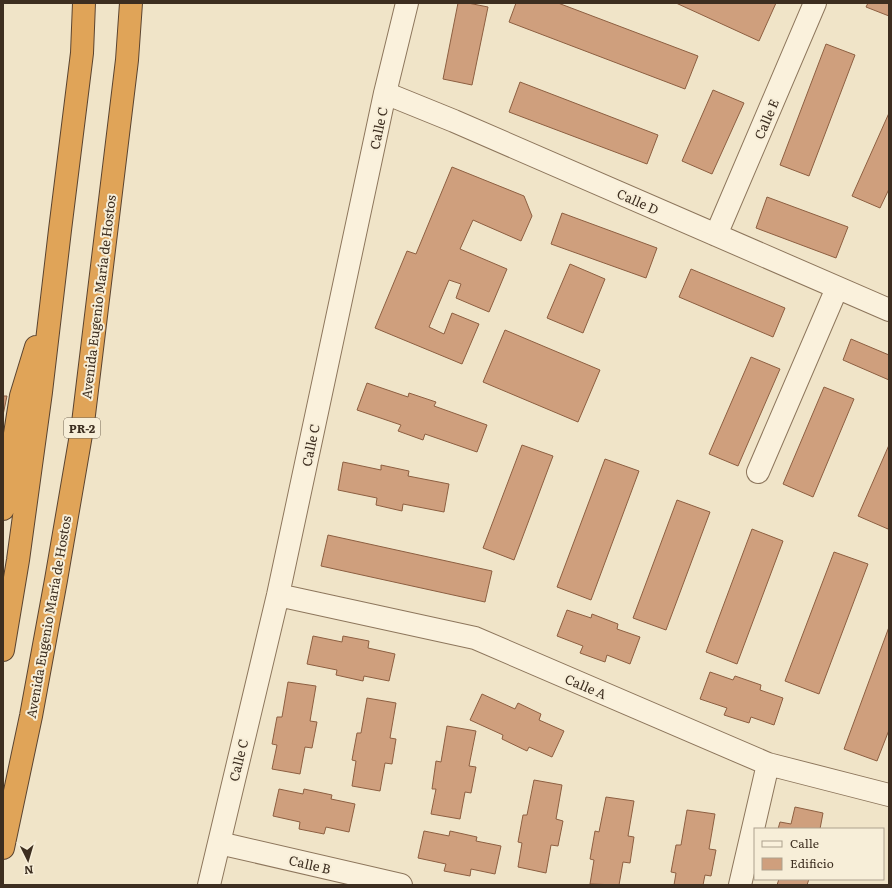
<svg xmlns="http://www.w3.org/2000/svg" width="892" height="888" font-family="Literata,serif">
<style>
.building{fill:#cf9f7d;stroke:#8d5f41}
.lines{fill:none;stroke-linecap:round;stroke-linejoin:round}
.minor-casing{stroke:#8d765c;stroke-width:24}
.highway-casing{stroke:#5b4430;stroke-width:24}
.minor{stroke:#faf1dc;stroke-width:22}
.highway{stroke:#e0a458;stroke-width:22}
.labels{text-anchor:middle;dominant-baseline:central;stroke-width:4;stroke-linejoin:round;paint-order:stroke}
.shield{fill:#f7eed8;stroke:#756857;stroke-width:1}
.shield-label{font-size:12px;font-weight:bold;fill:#3d2e20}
.street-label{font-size:13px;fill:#3d2e20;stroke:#f7eed8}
</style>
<rect width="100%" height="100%" fill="#f0e4c8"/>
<path class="building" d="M458,3H468L488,7L472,85L443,79Z
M516,3H558L698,56L685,89L509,22Z
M676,3H776L759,41Z
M868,3H889V16L866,7Z
M826,44L855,55L809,176L780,165Z
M520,82L658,135L647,164L509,112Z
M713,90L744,103L712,174L682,161Z
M889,113V189L880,208L852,196Z
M452,167L524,196L532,216L521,241L473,220L460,249L507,269L489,312L456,298L461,284L449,280L429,327L444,334L452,313L479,324L462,364L375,328L407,251L416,254Z
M767,197L848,227L836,258L756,228Z
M562,213L657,248L646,278L551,244Z
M570,264L605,279L583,333L547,318Z
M691,269L785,308L773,337L679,297Z
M505,330L600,370L578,422L483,382Z
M851,339L889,355V380L843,360Z
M751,357L780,369L738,466L709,454Z
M367,383L408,397L409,393L436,402L434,406L487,425L477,452L425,434L423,440L398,431L401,425L357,410Z
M824,387L854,399L813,497L783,484Z
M3,396H7L3,415Z
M522,445L553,456L514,560L483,548Z
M889,445V526L888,529L858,516Z
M605,459L639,471L591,600L557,587Z
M343,462L381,470V465L409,471L408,476L449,484L444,512L403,504L402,511L376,505L377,498L338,490Z
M677,500L710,512L666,630L633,618Z
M752,529L783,541L737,664L706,652Z
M328,535L492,571L485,602L321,566Z
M834,552L868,564L819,694L785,681Z
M567,610L591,618L592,614L618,624L617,629L640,637L630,664L607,655L605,662L580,653L583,646L557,636Z
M889,627V730L877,761L844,749Z
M313,636L342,642L343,636L369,641L368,648L395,654L389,681L364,676L363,681L336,675L337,670L307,664Z
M710,672L733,680L735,676L761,685L760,690L783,698L774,725L751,717L749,723L724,715L727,708L700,699Z
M288,682L316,686L310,721L317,722L312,748L305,747L300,774L272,769L277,745L272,744L277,717H282Z
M482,694L515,709L518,703L541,714L539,720L564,731L552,757L529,747L527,751L502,739L503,735L470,720Z
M367,698L396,703L390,738L396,739L392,764L385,763L380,791L352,786L356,761L352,760L357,733H361Z
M447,726L476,731L469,766L476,767L471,793L465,792L460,819L431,814L436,789H432L436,761L441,762Z
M534,780L562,785L556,819L563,821L558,846L551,845L546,873L518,867L522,843L518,842L523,815H527Z
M279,789L303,794L304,789L332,795L331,799L355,804L349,832L326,827L324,834L299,829L300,822L273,816Z
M606,797L634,801L628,836L634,837L630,863L623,862L619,885L590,884L594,860L590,859L595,831L599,832Z
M795,807L823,813L820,829H778L780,822L791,824Z
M687,810L715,814L709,849L716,850L711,876L705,875L703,885H674L676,873L671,872L676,845H681Z
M424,831L449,836L450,831L477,837L476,841L501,846L495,874L471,869L470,876L444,871L446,864L418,858Z
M779,879H809L807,885H777Z"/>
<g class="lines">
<g class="minor-casing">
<path id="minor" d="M385,93L454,121L889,310
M716,235L815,3
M758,472L837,288
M278,595L475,638L768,764L889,795
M219,843L401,885
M209,885L278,595L385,93L407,3
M740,885L768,764"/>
</g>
<g class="highway-casing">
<path id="highway" d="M3,509L21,396L36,347
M3,650L18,560L41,392L60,230L82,53L84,3
M3,848L31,716L56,580L83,423L127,60L131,3"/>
</g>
<use href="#minor" class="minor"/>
<use href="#highway" class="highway"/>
</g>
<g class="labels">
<rect class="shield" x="64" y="418" width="36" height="20" rx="3"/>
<g class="shield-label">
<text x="82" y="428">PR-2</text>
</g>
<g class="street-label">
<text transform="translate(766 119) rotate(-67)">Calle E</text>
<text transform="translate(378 128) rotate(-78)">Calle C</text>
<text transform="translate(638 201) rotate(24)">Calle D</text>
<text transform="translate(98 297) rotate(-83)">Avenida Eugenio María de Hostos</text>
<text transform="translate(310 445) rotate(-78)">Calle C</text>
<text transform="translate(48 617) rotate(-80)">Avenida Eugenio María de Hostos</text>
<text transform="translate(586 686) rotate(23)">Calle A</text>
<text transform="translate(238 760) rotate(-76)">Calle C</text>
<text transform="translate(310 864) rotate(13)">Calle B</text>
</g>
</g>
<rect width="892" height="888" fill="none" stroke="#3d2e20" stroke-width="8"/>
<rect x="754" y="828" width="130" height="52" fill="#f7eed8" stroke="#ada18e"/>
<rect x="762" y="841" width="20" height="6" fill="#faf1dc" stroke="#ada18e"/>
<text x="790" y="848" font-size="12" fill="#3d2e20">Calle</text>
<rect x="762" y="858" width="20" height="12" fill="#cf9f7d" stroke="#ada18e"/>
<text x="790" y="868" font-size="12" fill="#3d2e20">Edificio</text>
<g transform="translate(28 860) rotate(175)" stroke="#f7eed8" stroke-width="3" paint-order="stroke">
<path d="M0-3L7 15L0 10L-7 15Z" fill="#3d2e20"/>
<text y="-6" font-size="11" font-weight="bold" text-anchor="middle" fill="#3d2e20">N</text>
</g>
</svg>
